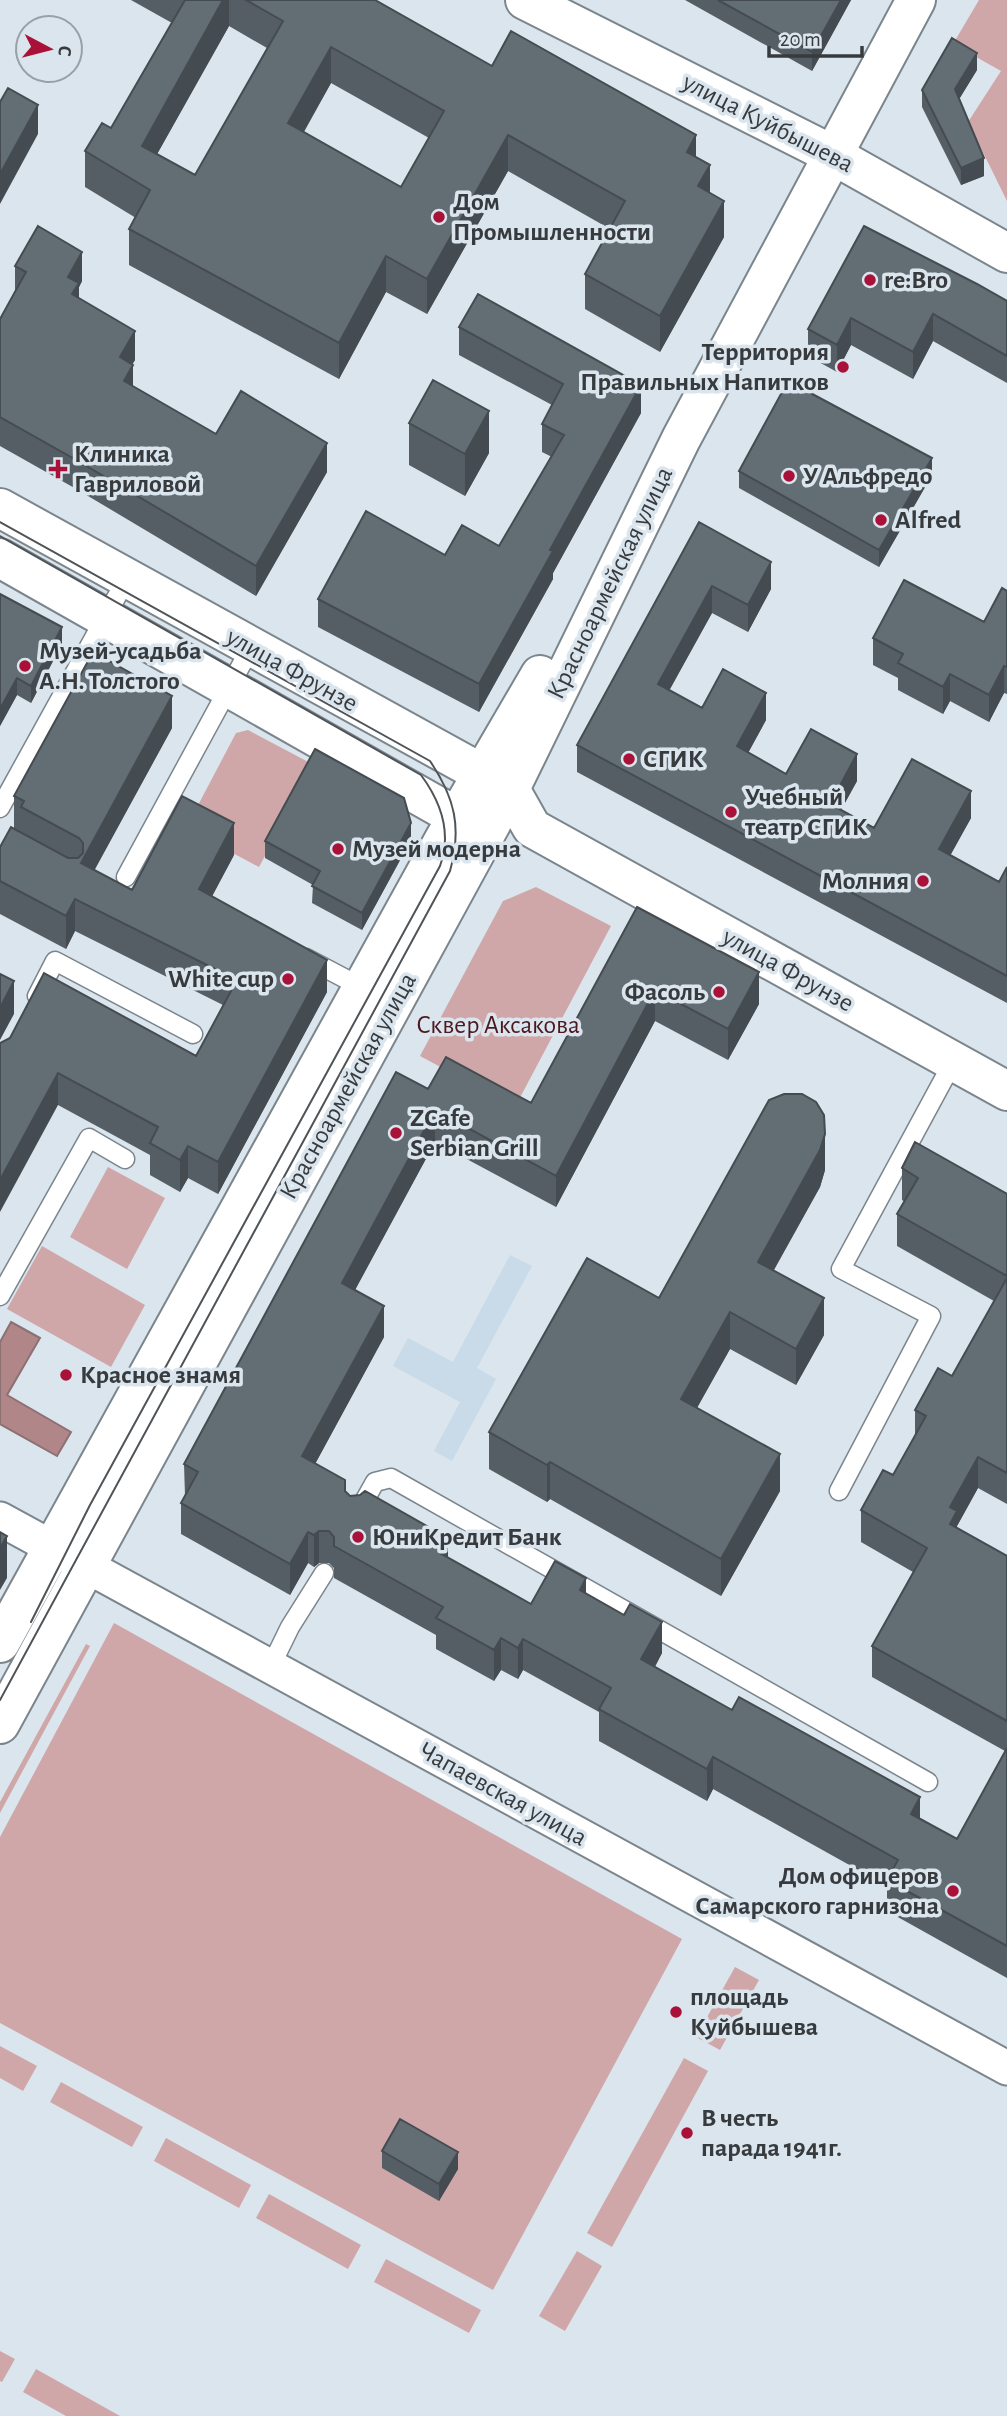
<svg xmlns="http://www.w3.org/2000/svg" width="1007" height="2416" font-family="'Alegreya Sans',sans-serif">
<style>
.built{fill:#c9dae8}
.green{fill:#d0a7a8}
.water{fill:#b08688;stroke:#8c7072;stroke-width:2}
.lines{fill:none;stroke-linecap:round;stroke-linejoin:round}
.lane-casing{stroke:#7b858c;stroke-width:21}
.street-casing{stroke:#7b858c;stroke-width:37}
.secondary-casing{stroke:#7b858c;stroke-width:42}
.lane{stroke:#fff;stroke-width:18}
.street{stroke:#fff;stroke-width:33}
.secondary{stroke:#fff;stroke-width:38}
.tram{stroke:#4f5458;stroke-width:2}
.wall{fill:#555e64;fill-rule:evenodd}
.shaded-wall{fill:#454c51}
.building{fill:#636d74;stroke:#454c51;stroke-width:2;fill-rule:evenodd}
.poi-dot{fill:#a91139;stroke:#dae5ee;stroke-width:2.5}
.labels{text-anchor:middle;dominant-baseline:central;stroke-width:7;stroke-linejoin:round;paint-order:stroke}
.street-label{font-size:26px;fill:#373b3e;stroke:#dae5ee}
.poi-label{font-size:26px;font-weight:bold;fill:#373b3e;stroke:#dae5ee;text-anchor:start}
.park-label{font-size:26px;fill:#4d181f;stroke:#dae5ee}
</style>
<rect width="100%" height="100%" fill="#dae5ee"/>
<path class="built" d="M510,1255L532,1266L477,1368L496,1379L452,1461L434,1451L460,1402L393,1366L408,1338L453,1362Z"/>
<path class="green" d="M979,0H1007V201L968,122L1001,71L953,44Z
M248,730L314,765L259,867L186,828L236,733Z
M536,887L611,926L515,1107L420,1056L503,901Z
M108,1167L165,1198L127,1269L70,1237Z
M42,1246L145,1305L111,1367L7,1309Z
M114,1623L682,1939L493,2290L0,2023V1837Z
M86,1644L90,1646L0,1813V1802Z
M735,1967L759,1980L720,2050L696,2037Z
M0,2046L37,2066L23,2091L0,2078Z
M684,2058L708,2071L612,2247L587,2233Z
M61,2082L143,2127L132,2147L50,2102Z
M166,2138L251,2185L239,2208L154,2161Z
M269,2194L361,2245L348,2269L256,2218Z
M577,2251L602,2266L565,2331L539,2316Z
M386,2259L481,2310L469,2333L374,2282Z
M0,2351L15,2359L2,2382L0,2381Z
M36,2369L120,2416H66L23,2392Z"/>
<path class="water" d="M11,1322L40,1338L7,1395L71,1432L57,1456L0,1424V1342Z"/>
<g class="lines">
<g class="lane-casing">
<path id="lane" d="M0,808L127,578
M126,877L251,647
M306,958L363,988
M37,996L55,961L193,1034
M0,1296L89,1138L125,1159
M839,1491L931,1316L841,1269L953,1062
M357,1514L375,1482L391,1478L928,1782
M270,1668L290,1627L324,1573"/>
</g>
<g class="street-casing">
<path id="street" d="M0,1519L1007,2068"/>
</g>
<g class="secondary-casing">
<path id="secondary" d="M525,0L831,154L1007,253
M0,508L510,789L532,828L1007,1091
M0,558L478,829
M0,1643L446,836L540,675
M0,1724L510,789L681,439L916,0"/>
</g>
<use href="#lane" class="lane"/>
<use href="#street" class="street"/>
<use href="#secondary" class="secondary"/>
<path class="tram" d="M0,522L430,761C455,798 462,828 450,871L0,1700
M0,536L421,775C441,802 452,833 440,866L90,1505L31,1622"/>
</g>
<path class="wall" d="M131,0H375L492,66L696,157L710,192L724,237L660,352L585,309V274L610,229L508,171L427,314L386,292L339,379L129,265V229L136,218L85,187V151L111,128L172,23ZM229,26L267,48L195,175L157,154ZM331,83L429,138L401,187L304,132Z
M685,0H851L812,71Z
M977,70L959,99L984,176L961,185L922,107V90Z
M864,226L1007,301V383L933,341L913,379L851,345L837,372L808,356V329Z
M15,266L82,281L79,287V298L135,360L132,364L133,386L216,434L327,472L256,596L78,490L0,446V319L15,291Z
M459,327L641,413L553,573V579L479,712L318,627V599L445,555L499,546L552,457L542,452V424L552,405L459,355Z
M409,423L489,453L465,496L409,465Z
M739,471L932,475L879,567L739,488Z
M699,522L771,589L748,632L712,613L669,690L702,708L766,720L748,753L786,774L857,781L841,810L874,828L971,818L950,855L999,882L1007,867V1003L577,772V745Z
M1007,591V694L1004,693L989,722L950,701L943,714L898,690V678L873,665V638L984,622Z
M0,594L62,644L31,703L17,695L0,726Z
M172,728L94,870L132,890L234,855L212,896L327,992L218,1194L188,1178L180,1192L150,1175V1155L58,1105L0,1043L196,1056L223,1005L75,931L66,949L0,914V847L21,833L14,828V796Z
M411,840L362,930L312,903L313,885L265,858V841Z
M637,907L759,1004L728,1060L655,1021L556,1207L435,1142L355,1290L384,1337L315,1464L350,1496L448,1558L531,1604L586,1594L662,1653L655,1667L957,1839L1005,1751L872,1677V1646L913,1572L861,1542V1510L893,1475L915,1436V1410L952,1376L994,1301L897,1246V1214L905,1202L902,1200V1168L1007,1194V1504L978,1488L957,1526V1528L1007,1556V1978L887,1911V1886L713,1789L707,1801L599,1741V1712L523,1670L518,1679L501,1670L494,1681L436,1649V1635L334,1578V1568L329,1563H319L314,1567L308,1563L290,1595L181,1534V1503L185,1496L184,1464L428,1089L531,1103Z
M825,1170L820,1187L774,1270L824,1335L796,1385L730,1349L697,1408L780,1491L721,1596L550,1499L547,1502L489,1469V1432L659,1298Z
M382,2151L458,2169L439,2201L382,2168Z"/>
<path class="shaded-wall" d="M223,0H229V26L142,181V146Z
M841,0H851L812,71V52Z
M331,47V83L288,159V123Z
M977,53V70L955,106V89Z
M38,105V134L0,204V174Z
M508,135V171L427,314V279Z
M696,135V171L687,152Z
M984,158V176L961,185V168Z
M710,165V201L698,186Z
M724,201V237L660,352V316Z
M82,252V281L79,287V312L72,299L68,277Z
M386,256V292L339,379V343Z
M933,314V341L913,379V352Z
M851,318V345L837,372V345Z
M135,331V360L120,386V357Z
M133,365V394L124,381Z
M641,385V413L553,573V579L479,712V684L550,550Z
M489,411V453L465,496V454Z
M327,443V472L256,596V566Z
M932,458V475L879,567V550Z
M771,562V589L748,632V605Z
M712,586V613L658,711V684Z
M62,627V644L31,703V686Z
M1004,666V693L989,722V695Z
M950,674V701L943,714V687Z
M17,678V695L0,726V709Z
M766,693V720L737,773V746Z
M172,696V728L81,895V863Z
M857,754V781L830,830V804Z
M971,791V818L939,876V849Z
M234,823V855L199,921V889Z
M411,823V840L362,930V913Z
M75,899V931L66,949V916Z
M327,960V992L218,1194V1162Z
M759,972V1004L728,1060V1029Z
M14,981V1014L0,1040V1008Z
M655,990V1021L556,1207V1176Z
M58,1073V1105L0,1212V1180Z
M435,1110V1142L342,1314V1283Z
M825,1134V1170L820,1187L758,1298V1262Z
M188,1146V1178L180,1192V1160Z
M824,1298V1335L796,1385V1349Z
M384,1306V1337L302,1488V1456Z
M730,1312V1349L681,1436V1399Z
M780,1454V1491L721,1596V1559Z
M978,1457V1488L957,1526V1543L950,1556V1507Z
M550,1462V1499L547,1502V1465Z
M319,1531V1563L314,1567V1535Z
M308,1532V1563L290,1595V1564Z
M7,1536V1578L0,1590V1548Z
M448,1538V1569L440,1553Z
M586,1578V1610L580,1590Z
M662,1622V1653L641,1691V1659Z
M501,1638V1670L494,1681V1650Z
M523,1639V1670L518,1679V1648Z
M713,1757V1789L707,1801V1769Z
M920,1797V1829L911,1814Z
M458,2152V2169L439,2201V2184Z"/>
<path class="building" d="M185,0H223L142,146L195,175L283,21L246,0H375L492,66L511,31L696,135L687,152L710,165L698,186L724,201L660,316L585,274L625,201L508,135L427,279L386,256L339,343L129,229L150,190L85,151L102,123L111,128ZM331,47L444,111L401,187L288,123Z
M718,0H841L812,52Z
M952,38L977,53L955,89L984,158L961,168L922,90Z
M8,88L38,105L0,174V102Z
M38,226L82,252L68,277L79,283L72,294L135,331L120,357L133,365L124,381L216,434L241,391L327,443L256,566L78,461L0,417V319L26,272L15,266Z
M864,226L977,284L1007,301V356L933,314L913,352L851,318L837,345L808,329Z
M478,294L641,385L550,550L553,551L479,684L318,599L366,511L445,555L462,525L499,546L564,435L542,424L563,384L459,327Z
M433,380L489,411L465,454L409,423Z
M788,381L932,458L879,550L739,471Z
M699,522L771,562L748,605L712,586L658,684L702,708L723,669L766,693L737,746L786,774L811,729L857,754L830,804L874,828L912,759L971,791L939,849L999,882L1007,867V976L577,745Z
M904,580L984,622L1002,588L1007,591V667L1004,666L989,695L950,674L943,687L898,663L903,654L873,638Z
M0,594L62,627L31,686L17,678L0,709Z
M93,652L172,696L81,863L132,890L182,796L234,823L199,889L327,960L218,1162L188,1146L180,1160L150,1143L158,1127L58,1073L0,1180V1043L10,1038L44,973L196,1056L237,980L75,899L66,916L0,881V847L11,827L68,858H78L83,853V843L79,838L21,807L24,801L14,796Z
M315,749L404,798L411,823L362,913L312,886L320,871L265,841Z
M637,907L759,972L728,1029L655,990L556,1176L435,1110L342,1283L384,1306L302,1456L345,1480V1491L350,1496L360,1495L365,1491L448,1538L440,1553L531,1604L555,1561L586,1578L580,1590L624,1615L630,1604L662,1622L641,1659L732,1710L739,1697L920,1797L911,1814L957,1839L1007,1748V1946L887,1880L898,1860L713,1757L707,1769L599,1709L611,1688L523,1639L518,1648L501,1638L494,1650L436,1618L443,1607L334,1546V1537L329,1531H319L314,1535L308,1532L290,1564L181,1503L198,1472L184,1464L396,1072L428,1089L446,1057L531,1103Z
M0,974L14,981L0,1008Z
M784,1094H802L816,1102L824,1115L825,1134L820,1150L758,1262L824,1298L796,1349L730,1312L681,1399L780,1454L721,1559L550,1462L547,1465L489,1432L587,1258L659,1298L769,1100Z
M915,1142L1007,1194V1276L897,1214L918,1178L902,1168Z
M1007,1278V1473L978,1457L950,1507L957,1511L950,1524L1007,1556V1721L872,1646L927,1548L861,1510L883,1470L893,1475L926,1416L915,1410L938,1368L952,1376Z
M0,1532L7,1536L0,1548Z
M400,2119L458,2152L439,2184L382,2151Z"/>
<g class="poi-dot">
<circle cx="439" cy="217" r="7"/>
<circle cx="870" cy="280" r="7"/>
<circle cx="843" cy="367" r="7"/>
<path d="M54.5 458.5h7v7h7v7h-7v7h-7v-7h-7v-7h7z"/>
<circle cx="789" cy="476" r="7"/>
<circle cx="881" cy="520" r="7"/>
<circle cx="25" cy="666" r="7"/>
<circle cx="629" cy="759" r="7"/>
<circle cx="731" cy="812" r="7"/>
<circle cx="338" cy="849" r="7"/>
<circle cx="923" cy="881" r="7"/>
<circle cx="288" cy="979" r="7"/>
<circle cx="719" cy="992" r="7"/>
<circle cx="396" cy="1133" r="7"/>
<circle cx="66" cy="1375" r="7"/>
<circle cx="358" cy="1537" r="7"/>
<circle cx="953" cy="1891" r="7"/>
<circle cx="676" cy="2012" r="7"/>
<circle cx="687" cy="2133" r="7"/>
</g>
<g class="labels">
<g class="street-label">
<text transform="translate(768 123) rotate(27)">улица Куйбышева</text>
<text transform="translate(610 583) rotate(-64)">Красноармейская улица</text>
<text transform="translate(292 670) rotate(29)">улица Фрунзе</text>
<text transform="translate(788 970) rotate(29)">улица Фрунзе</text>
<text transform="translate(348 1086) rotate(-61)">Красноармейская улица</text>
<text transform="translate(503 1794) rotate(29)">Чапаевская улица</text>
</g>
<g class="poi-label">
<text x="453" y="202">Дом<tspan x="453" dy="30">Промышленности</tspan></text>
<text x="884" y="280">re:Bro</text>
<text x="829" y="352" text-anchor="end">Территория<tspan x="829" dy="30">Правильных Напитков</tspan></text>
<text x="74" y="454">Клиника<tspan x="74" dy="30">Гавриловой</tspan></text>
<text x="803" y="476">У Альфредо</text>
<text x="895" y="520">Alfred</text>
<text x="39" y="651">Музей-усадьба<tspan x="39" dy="30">А.Н. Толстого</tspan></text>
<text x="643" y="759">СГИК</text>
<text x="745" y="797">Учебный<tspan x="745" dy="30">театр СГИК</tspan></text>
<text x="352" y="849">Музей модерна</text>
<text x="909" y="881" text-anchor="end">Молния</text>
<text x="274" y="979" text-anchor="end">White cup</text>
<text x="705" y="992" text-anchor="end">Фасоль</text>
<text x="410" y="1118">ZCafe<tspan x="410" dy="30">Serbian Grill</tspan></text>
<text x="80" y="1375">Красное знамя</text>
<text x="372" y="1537">ЮниКредит Банк</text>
<text x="939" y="1876" text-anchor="end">Дом офицеров<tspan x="939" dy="30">Самарского гарнизона</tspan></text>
<text x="690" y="1997">площадь<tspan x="690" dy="30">Куйбышева</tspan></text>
<text x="701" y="2118">В честь<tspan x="701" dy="30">парада 1941г.</tspan></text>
</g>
<g class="park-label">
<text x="498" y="1025">Сквер Аксакова</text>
</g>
</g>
<g transform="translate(49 49) rotate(97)"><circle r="33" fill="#dae5ee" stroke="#99a1a8" stroke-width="2"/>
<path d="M0-5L12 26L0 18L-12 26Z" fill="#a91139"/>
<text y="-10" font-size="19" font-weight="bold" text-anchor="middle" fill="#373b3e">С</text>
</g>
<path d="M769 46v10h93v-10" fill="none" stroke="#373b3e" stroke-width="3.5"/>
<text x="780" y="46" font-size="21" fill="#373b3e" stroke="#dae5ee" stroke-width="5" paint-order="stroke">20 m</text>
</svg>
